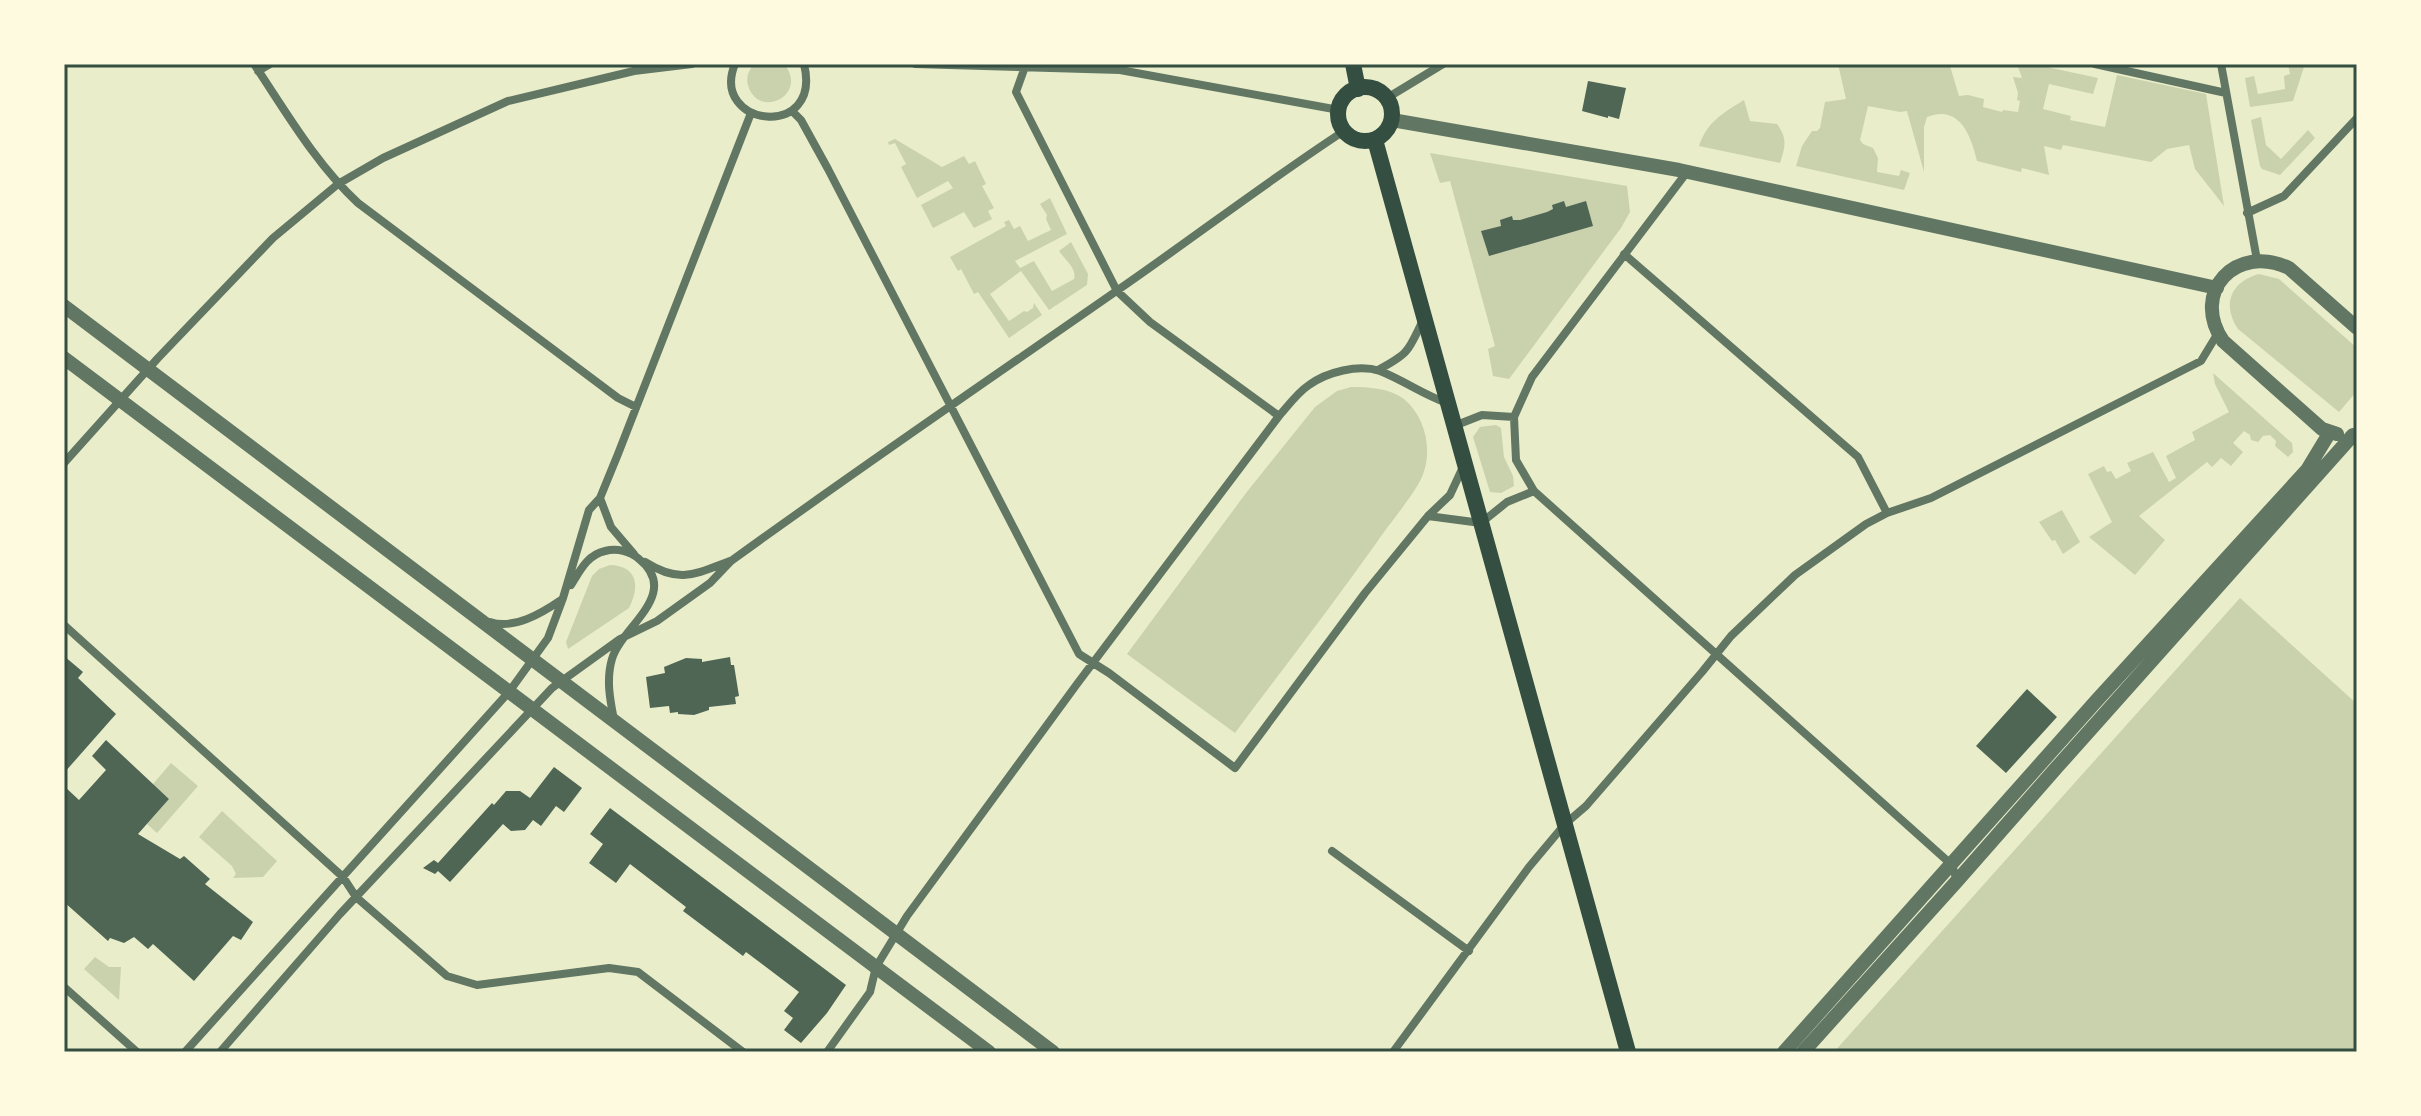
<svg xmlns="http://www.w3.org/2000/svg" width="2421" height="1116" font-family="Cabin,sans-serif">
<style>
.green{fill:#cad2ad}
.building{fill:#4f6655}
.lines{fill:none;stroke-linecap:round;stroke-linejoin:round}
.minor{stroke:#617663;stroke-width:8}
.tertiary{stroke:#617663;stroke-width:14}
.primary{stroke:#344e41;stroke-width:16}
.neatline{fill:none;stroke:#344e41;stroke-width:3}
</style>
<rect width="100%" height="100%" fill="#e9edc9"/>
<path class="green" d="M754,64H784C809,94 761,119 749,88C745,79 748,71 754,64Z
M1838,64L1950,66L1959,96L1968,95L1984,99L1983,107L2002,112L2003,110L2018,112L2020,101L2017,100L2018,93L2013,77L2022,78L2017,64H2033L2098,78L2093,94L2049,84L2043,109L2071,116L2070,120L2105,127L2117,75L2206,94L2224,206L2195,169L2189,145L2167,149L2151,162L2063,145L2061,150L2044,146L2049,175L2022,168L2021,172L1977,161C1971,136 1960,104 1927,117L1924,127V172L1907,111L1900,112L1868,106L1860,140L1863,144L1873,148L1878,158L1877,172L1899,176L1901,170L1910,173L1904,190L1796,166L1802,146L1812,131H1817L1820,128L1825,102L1846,99Z
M2288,64H2305L2293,101L2250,107L2245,78L2254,76L2258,94L2285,89L2284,76L2290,74Z
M1744,100L1750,121L1777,124C1788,139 1785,147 1780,163L1699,146C1707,122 1723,113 1744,100Z
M2261,117L2266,145L2281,159L2308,130L2315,138L2280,175L2262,169L2260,166L2251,120Z
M895,139L942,167L964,156L969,164L975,161L986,184L982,186L994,208L988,211L992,219L974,228L964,212L933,228L921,205L953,188L948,181L917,198L901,167L906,164L895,143L889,145L888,142Z
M1430,153L1627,186L1630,212L1621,228L1509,379L1493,376L1488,349L1495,346L1450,181L1440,183Z
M1050,198L1067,234L1015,261L1020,268L1034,261L1052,291L1074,279C1077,268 1065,260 1059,251L1071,242L1088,274L1087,285L1049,310L1021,271L990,294L1009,321L1024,311L1027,312L1033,308L1034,303L1042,315L1009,338L978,292L974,294L961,269L958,271L950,257L1006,226L1004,222L1009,220L1014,229L1020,226L1028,241L1051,230L1046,219L1047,215L1040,204Z
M2259,274L2279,279L2357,348V391L2339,412L2238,329C2222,305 2230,282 2259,274Z
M2213,373L2292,443L2293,452L2288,457L2275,446L2276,441L2270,435L2263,436L2258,442L2251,440L2250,435L2244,431L2233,443L2243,452L2231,466L2221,458L2212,467L2207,462L2139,516L2165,540L2135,575L2089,537L2112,522L2088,474L2104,466L2107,472L2111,471L2116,479L2131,471L2127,463L2153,452L2169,482L2176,478L2166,456L2195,440L2192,432L2229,412L2215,384Z
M1351,387C1369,387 1389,388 1404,399C1426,417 1433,452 1422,477C1414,495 1389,524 1377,542C1331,607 1282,670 1235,733L1127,654L1246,493L1315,407L1337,391Z
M1496,425L1501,428L1504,457L1513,476L1514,486L1501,493L1490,492L1473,437L1480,427Z
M2062,510L2080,542L2063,554L2055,540L2052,541L2039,522Z
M610,565C638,566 640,587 629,608L568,649L566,642L592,576L599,569Z
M2240,598L2357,704V1052H1834Z
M171,763L198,786L157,833L147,824L169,799L153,784Z
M222,811L277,861L263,877L233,878L236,874L232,866L199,837Z
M95,957L109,967H121L119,1000L84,969Z"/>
<path class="building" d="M1588,81L1626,88L1619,119L1608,116V118L1582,111Z
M1564,201L1566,207L1586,201L1593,226L1489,256L1481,231L1501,226L1500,220L1512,216L1513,220H1520L1547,212L1553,209L1552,205Z
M64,656L83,672L78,678L116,714L64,773Z
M730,657L731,665H734L739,696L735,697L736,704L709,707V710L694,715L678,714V712L670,713L669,706L650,708L646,677L665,673L664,667L686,658L702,659V662Z
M2027,689L2057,717L2006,773L1976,746Z
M106,740L169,799L138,834L180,859L184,856L210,879L205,884L253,922L241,940L233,936L194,981L153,944L148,949L134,937L124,943L110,938L108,941L64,902V786L79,800L106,770L92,756Z
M554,767L582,788L564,812L556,806L541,826L533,820L525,830L511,831L503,824L450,882L438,871L435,874L423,868L434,860L438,863L492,803L494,805L506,791H520L530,798Z
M610,808L846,985L827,1013L801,1043L784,1030L793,1018L784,1011L799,992L746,952L743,956L683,911L686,907L630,864L616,883L589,863L603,844L590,834Z"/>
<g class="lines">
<path class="minor" d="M254,64C286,112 316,164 358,203L618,398L636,407
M735,64C709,127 823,141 804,64
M915,64L1120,70L1339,110
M1026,64L1016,92L1117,291L1150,322L1279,416
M2095,64L2226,93
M2221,64L2257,260
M258,71L270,64
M1387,98L1443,64
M792,111L801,120L828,169L1079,654L1109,673L1235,768L1365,593L1428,516L1450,495L1463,467
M1687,172L1532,377L1514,417L1516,460L1534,491L1952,865L1957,881
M2247,213L2284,196L2357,118
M1624,254L1858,457L1887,513
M1378,370C1410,353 1408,351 1423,320
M1454,426L1482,415L1514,417
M64,463L158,358L273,238L338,184L383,158L508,101L634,71L692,64
M600,498L611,527L634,554
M1428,516L1481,523L1507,502L1534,491
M645,562C680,584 695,574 730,561
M571,585C580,571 587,555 605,551C617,548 630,551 639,559C682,594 621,627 612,659C606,679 610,700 614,720
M490,622C514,630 542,613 561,600
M64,625L343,877L356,897L447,976L477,985L609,968L638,972L743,1052
M1332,851L1469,951
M64,987L137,1052
M185,1052L509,692L548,638L563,598L589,510L600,498L618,454L751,113
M220,1052L340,914L552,688L620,639L657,621L710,583L731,561C858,469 987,381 1115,292C1192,239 1266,182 1344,131
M827,1052L870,992L876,967L907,916L1077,684L1279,416C1288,406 1297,393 1309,385C1327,372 1358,364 1380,371C1403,380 1424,395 1447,403
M1393,1052L1529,867L1565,824L1586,806L1702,672L1731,636L1795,575L1866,524L1887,513L1931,498L2201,361L2218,333"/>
<path class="tertiary" d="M1392,120L1679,170L2217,288
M64,306L1053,1052
M64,358L989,1052
M2337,434L2322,429L2223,341C2190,292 2236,243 2289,268L2357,328
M1784,1052L2097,700L2307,470L2330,432
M1803,1052L1957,881L2058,766L2353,435"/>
<path class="primary" d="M1353,64L1358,89
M1338 114a27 27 0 1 1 54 0a27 27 0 1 1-54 0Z
M1375,140L1628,1052"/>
</g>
<rect width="2421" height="1116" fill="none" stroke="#fefae0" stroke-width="132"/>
<rect x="66" y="66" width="2289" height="984" class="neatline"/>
</svg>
